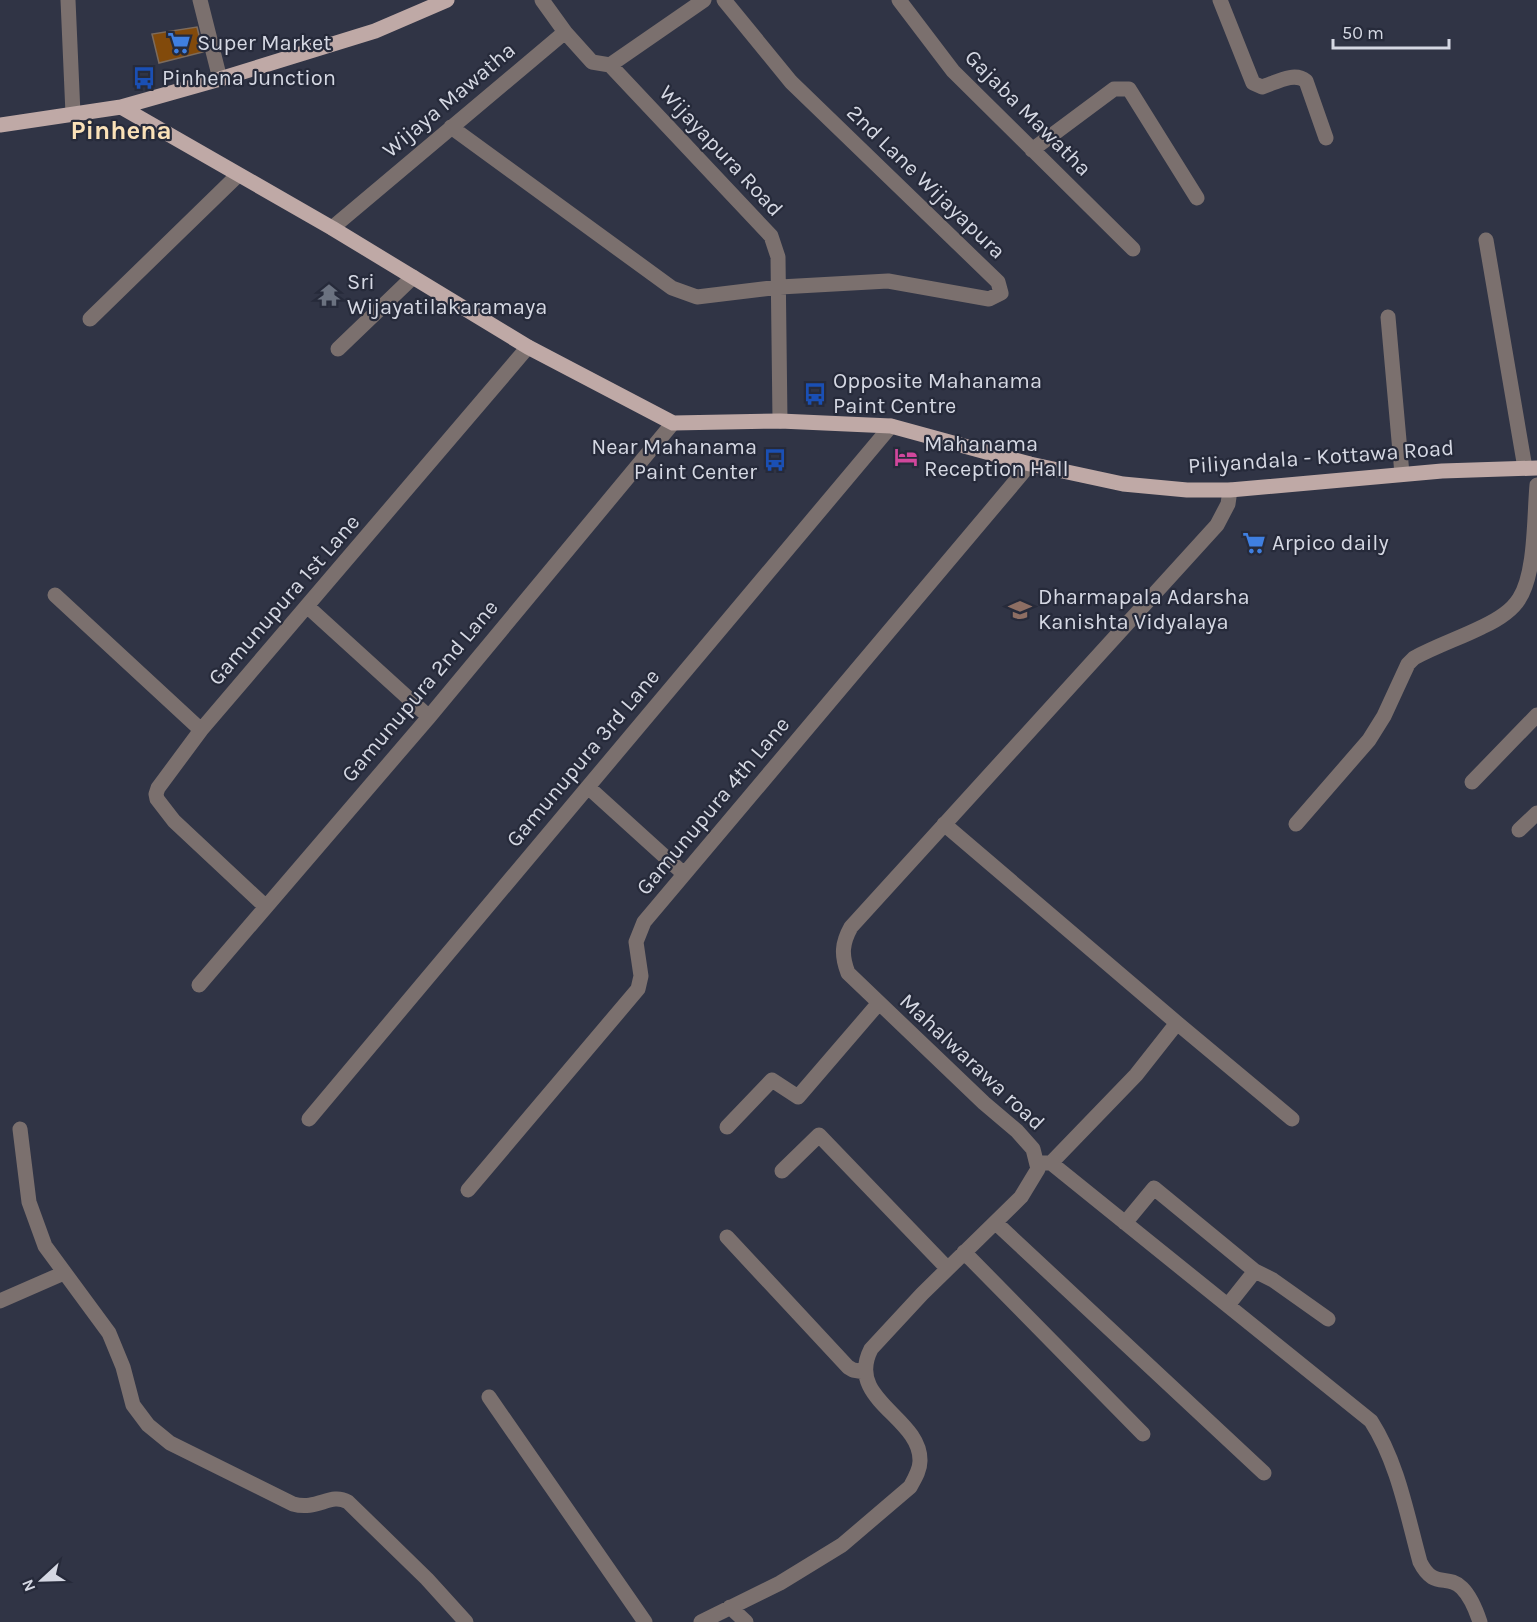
<svg xmlns="http://www.w3.org/2000/svg" width="1537" height="1622" font-family="Karla,sans-serif">
<style>
.building{fill:#824a0b;stroke:#7c6b5d;stroke-width:1.5}
.lines{fill:none;stroke-linecap:round;stroke-linejoin:round}
.minor{stroke:#7b706e;stroke-width:15}
.major{stroke:#bfa9a6;stroke-width:15}
.labels{text-anchor:middle;dominant-baseline:central;stroke-width:4.5;stroke-linejoin:round;paint-order:stroke}
.poi-label{font-size:22px;fill:#d5d8e3;stroke:#262a3a;text-anchor:start}
.street-label{font-size:22px;fill:#d5d8e3;stroke:#262a3a}
.quarter-label{font-size:26px;font-weight:bold;fill:#fae1b8;stroke:#262a3a}
</style>
<rect width="100%" height="100%" fill="#303445"/>
<path class="building" d="M197,27L203,52L159,63L152,34Z"/>
<g class="lines">
<path class="minor" d="M68,0L73,114
M200,0L220,79
M899,0L953,71L1133,249
M1220,0L1253,83L1262,87C1275,83 1294,71 1306,81L1326,138
M565,32L592,62L610,65L704,0
M610,65L771,236L778,257L780,421
M451,127L672,288L697,297L780,287L888,281L989,299L1001,293L998,282L791,82L724,0
M1032,150L1114,89H1129L1197,198
M332,228L565,32L542,0
M1486,240L1525,468
M1388,317L1402,474
M90,319L238,175
M338,349L413,277
M55,595L201,730L528,347
M308,607L429,717
M201,730L158,788L156,794L157,799L174,821L266,907
M1472,782L1537,715
M588,787L684,874
M944,824L1177,1023
M1296,824L1369,740L1384,716L1408,664L1414,658C1436,646 1460,638 1482,627C1495,621 1511,612 1519,599C1536,573 1534,516 1537,485
M1519,830L1537,813
M199,985L429,717L673,423
M309,1119L891,426
M727,1127L772,1080L798,1097L878,1004
M20,1129L29,1202L45,1246L109,1333L123,1367L133,1405L148,1425L170,1443L293,1504C318,1511 330,1492 348,1502L427,1579L466,1622
M1038,1163H1051L1371,1421C1398,1463 1407,1515 1420,1562C1434,1590 1447,1573 1462,1588C1471,1597 1476,1610 1480,1622
M1051,1163L1136,1075L1177,1023L1292,1119
M782,1171L819,1135L947,1268
M468,1190L638,989L641,976L636,942L644,922L1030,464
M996,1223L1264,1473
M1125,1223L1154,1188L1255,1271L1228,1305
M727,1237L848,1367L853,1370L865,1372
M964,1252L1143,1434
M1255,1271L1273,1280L1328,1319
M0,1301L64,1273
M489,1397L645,1622
M730,1607L746,1622
M701,1622L780,1583L842,1545L910,1487C915,1478 920,1470 920,1461C921,1417 845,1400 871,1349L922,1294L1021,1197L1038,1169L1033,1149L1017,1131L984,1103L848,973C841,955 842,943 851,927L1217,525L1228,504L1230,490"/>
<path class="major" d="M121,107L332,228L528,347L673,423L780,421L891,426L1030,464L1123,484L1187,490H1230L1442,471L1537,468
M0,125L121,107L220,79L375,31L447,0"/>
</g>
<defs>
<g id="supermarket-bare" transform="scale(1.8)"><path d="M-6-5.5h2.5l.6 2H6L4.5 2H-2.5L-4.4-4H-6ZM-1.5 3.2a1.3 1.3 0 1 0 .1 0ZM3 3.2a1.3 1.3 0 1 0 .1 0Z" fill="#3f7fe0" stroke="#262a3a" stroke-width="2.5" paint-order="stroke"/></g>
<g id="bus-bare" transform="scale(1.8)"><path d="M-5-6H5V4H4V6H2V4H-2V6H-4V4H-5ZM-3.5-4V0h7V-4ZM-3.5 1.2v1.5H-2V1.2ZM2 1.2v1.5H3.5V1.2Z" fill="#1a4fb4" stroke="#262a3a" stroke-width="2.5" paint-order="stroke"/></g>
<g id="temple-bare" transform="scale(1.8)"><path d="M0-6L5-2H3V0L6.5 2.5H4V6H1.5V3h-3V6H-4V2.5H-6.5L-3 0V-2H-5Z" fill="#6b7280" stroke="#262a3a" stroke-width="2.5" paint-order="stroke"/></g>
<g id="hotel-bare" transform="scale(1.8)"><path d="M-6-4.5h1.5V1H6V5H4.5V3h-9V5H-6ZM-4 0a1.8 1.8 0 1 1 3.6 0ZM.5 0V-2.5h3Q6-2.5 6 0Z" fill="#d1479c" stroke="#262a3a" stroke-width="2.5" paint-order="stroke"/></g>
<g id="school-bare" transform="scale(1.8)"><path d="M0-5L7-2L0 1L-7-2ZM-4 1L0 2.5L4 1V4Q0 6-4 4Z" fill="#8d6e63" stroke="#262a3a" stroke-width="2.5" paint-order="stroke"/></g>
</defs>
<g fill-rule="evenodd">
<use href="#supermarket-bare" x="179" y="43"/>
<use href="#bus-bare" x="144" y="78"/>
<use href="#temple-bare" x="329" y="295"/>
<use href="#bus-bare" x="815" y="394"/>
<use href="#hotel-bare" x="906" y="457"/>
<use href="#bus-bare" x="775" y="460"/>
<use href="#supermarket-bare" x="1254" y="543"/>
<use href="#school-bare" x="1020" y="610"/>
</g>
<g class="labels">
<g class="poi-label">
<text x="197" y="43">Super Market</text>
<text x="162" y="78">Pinhena Junction</text>
<text x="347" y="282">Sri<tspan x="347" dy="25">Wijayatilakaramaya</tspan></text>
<text x="833" y="381">Opposite Mahanama<tspan x="833" dy="25">Paint Centre</tspan></text>
<text x="924" y="444">Mahanama<tspan x="924" dy="25">Reception Hall</tspan></text>
<text x="757" y="447" text-anchor="end">Near Mahanama<tspan x="757" dy="25">Paint Center</tspan></text>
<text x="1272" y="543">Arpico daily</text>
<text x="1038" y="597">Dharmapala Adarsha<tspan x="1038" dy="25">Kanishta Vidyalaya</tspan></text>
</g>
<g class="street-label">
<text transform="translate(449 100) rotate(-40)">Wijaya Mawatha</text>
<text transform="translate(1028 113) rotate(45)">Gajaba Mawatha</text>
<text transform="translate(721 151) rotate(47)">Wijayapura Road</text>
<text transform="translate(926 182) rotate(44)">2nd Lane Wijayapura</text>
<text transform="translate(1321 457) rotate(-4)">Piliyandala - Kottawa Road</text>
<text transform="translate(284 600) rotate(-49)">Gamunupura 1st Lane</text>
<text transform="translate(420 691) rotate(-50)">Gamunupura 2nd Lane</text>
<text transform="translate(583 758) rotate(-50)">Gamunupura 3rd Lane</text>
<text transform="translate(713 806) rotate(-50)">Gamunupura 4th Lane</text>
<text transform="translate(972 1062) rotate(43)">Mahalwarawa road</text>
</g>
<g class="quarter-label">
<text x="121" y="130">Pinhena</text>
</g>
</g>
<g transform="translate(42 1580) rotate(248)" stroke="#262a3a" stroke-width="4.5" paint-order="stroke">
<path d="M0-4.5L10 22L0 15L-10 22Z" fill="#d5d8e3"/>
<text y="-9" font-size="16" font-weight="bold" text-anchor="middle" fill="#d5d8e3">N</text>
</g>
<path d="M1333 39v9h116v-9" fill="none" stroke="#d5d8e3" stroke-width="3"/>
<text x="1342" y="39" font-size="18" fill="#d5d8e3" stroke="#262a3a" stroke-width="4.5" paint-order="stroke">50 m</text>
</svg>
